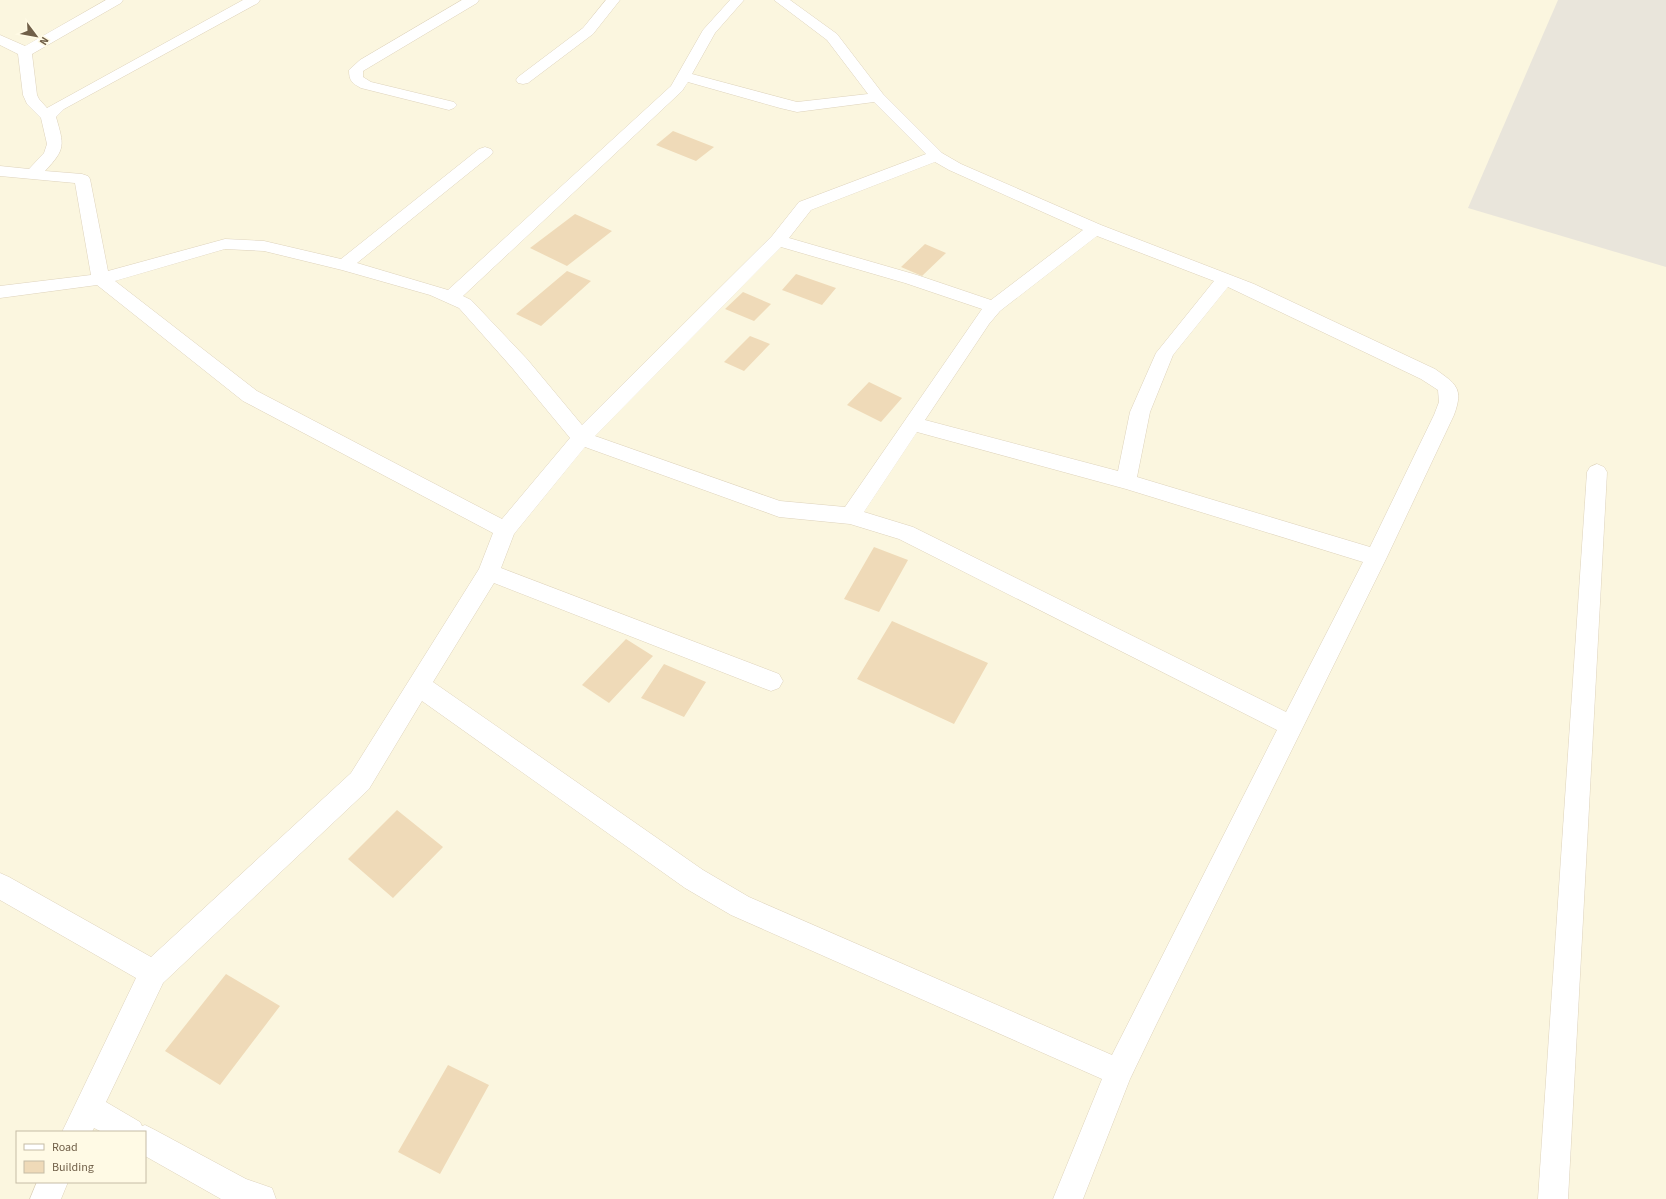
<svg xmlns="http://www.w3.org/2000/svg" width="1666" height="1199" font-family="'Source Sans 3',sans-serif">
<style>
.industrial{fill:#e9e5db}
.building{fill:#efdab8}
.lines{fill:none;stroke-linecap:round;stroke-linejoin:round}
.service-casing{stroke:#ded3bc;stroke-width:1}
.minor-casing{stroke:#ded3bc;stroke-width:1}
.service{fill:#fff;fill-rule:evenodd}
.minor{fill:#fff;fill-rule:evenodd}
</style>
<rect width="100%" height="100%" fill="#fbf6df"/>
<path class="industrial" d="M1558,0H1666V267L1468,208Z"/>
<path class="building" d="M673,131L714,147L696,161L656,145Z
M575,214L612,231L567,266L530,248Z
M925,244L946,253L922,276L901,267Z
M567,271L591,281L541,326L516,314Z
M796,274L836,288L822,305L782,290Z
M743,292L771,304L754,321L725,309Z
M750,336L770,344L744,371L724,362Z
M869,382L902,398L881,422L847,405Z
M874,547L908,560L879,612L844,599Z
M892,621L988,663L954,724L857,679Z
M626,639L653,656L609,703L582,685Z
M664,664L706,682L684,717L641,698Z
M397,810L443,847L393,898L348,859Z
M226,974L280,1006L220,1085L165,1051Z
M448,1065L489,1085L440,1174L398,1152Z"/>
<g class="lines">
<g class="service-casing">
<path id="service" d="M1597,464L1604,467L1607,472L1568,1199H1538L1587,472L1590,467Z"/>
</g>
<g class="minor-casing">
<path id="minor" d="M106,0H123L121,3L32,54L37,95L39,99L47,108L243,0H260L258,3L64,109L56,117C64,145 66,149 45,171L82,174L88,176L90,179L108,271L225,239L264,241L341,259L479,149L485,147L491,149L493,152L491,155L357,263L448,290L671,86L703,30L730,0H744L715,33L692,74L797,102L868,94L827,40L774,0H790L837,34L883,94L942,153L961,164L1101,225L1254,284L1435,369C1456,384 1464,388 1454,415L1387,557L1155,1027L1130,1079L1083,1199H1053L1102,1079L731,915L685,888L422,701L369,789L163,983L106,1102L140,1122L142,1126L145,1125L155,1130L246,1179L272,1188L276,1199H221L145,1156V1132H102L94,1128L92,1132H62L136,978L0,900V873L9,877L151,957L351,773L479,569L493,533L243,401L97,285L0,298V286L91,275L75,183L0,176V166L29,169L44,153L47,144L41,118L27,104L23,95L18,54L0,45V35L25,46ZM688,82L780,108L797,112L874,102L926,154L799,202L772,236L582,425L527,359L471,300L463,296L682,91ZM935,162L949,170L1083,230L991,300L917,275L789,238L811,210ZM1097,236L1214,281L1156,353L1130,412L1118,471L925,420L989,324L1000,311ZM781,247L905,283L982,309L845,507L780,501L595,436ZM225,249L264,251L342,270L430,295L459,308L513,369L570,438L502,519L257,391L115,281ZM1228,287L1421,379L1438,390L1439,402L1434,415L1370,547L1137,477L1150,412L1173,355ZM917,432L1126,489L1363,562L1286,712L913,527L864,512ZM585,447L779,517L850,524L899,539L1277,730L1112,1055L749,897L703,870L433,682L494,583L763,688L771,691L779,688L783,681L779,674L501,568L514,534Z
M462,0H479L477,3L363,71V77L371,82L454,102L457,105L454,108L449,110L361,88C352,83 349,81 349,70L360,60Z
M606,0H620L593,34L528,83L523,84L518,83L516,80L518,77L583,28Z
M37,1182H68L61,1199H30Z"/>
</g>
<use href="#service" class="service"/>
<use href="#minor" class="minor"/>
</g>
<rect x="16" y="1131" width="130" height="52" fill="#fffae5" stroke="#c6bca6"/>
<rect x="24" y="1144" width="20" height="6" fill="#ffffff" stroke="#c6bca6"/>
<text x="52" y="1151" font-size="12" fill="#705f48">Road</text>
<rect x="24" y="1161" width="20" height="12" fill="#efdab8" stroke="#c6bca6"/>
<text x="52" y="1171" font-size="12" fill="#705f48">Building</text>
<g transform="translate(36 36) rotate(122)" stroke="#fffae5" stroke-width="3" paint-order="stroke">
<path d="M0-3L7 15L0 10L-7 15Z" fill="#705f48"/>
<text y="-6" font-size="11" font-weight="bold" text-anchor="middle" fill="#705f48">N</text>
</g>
</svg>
